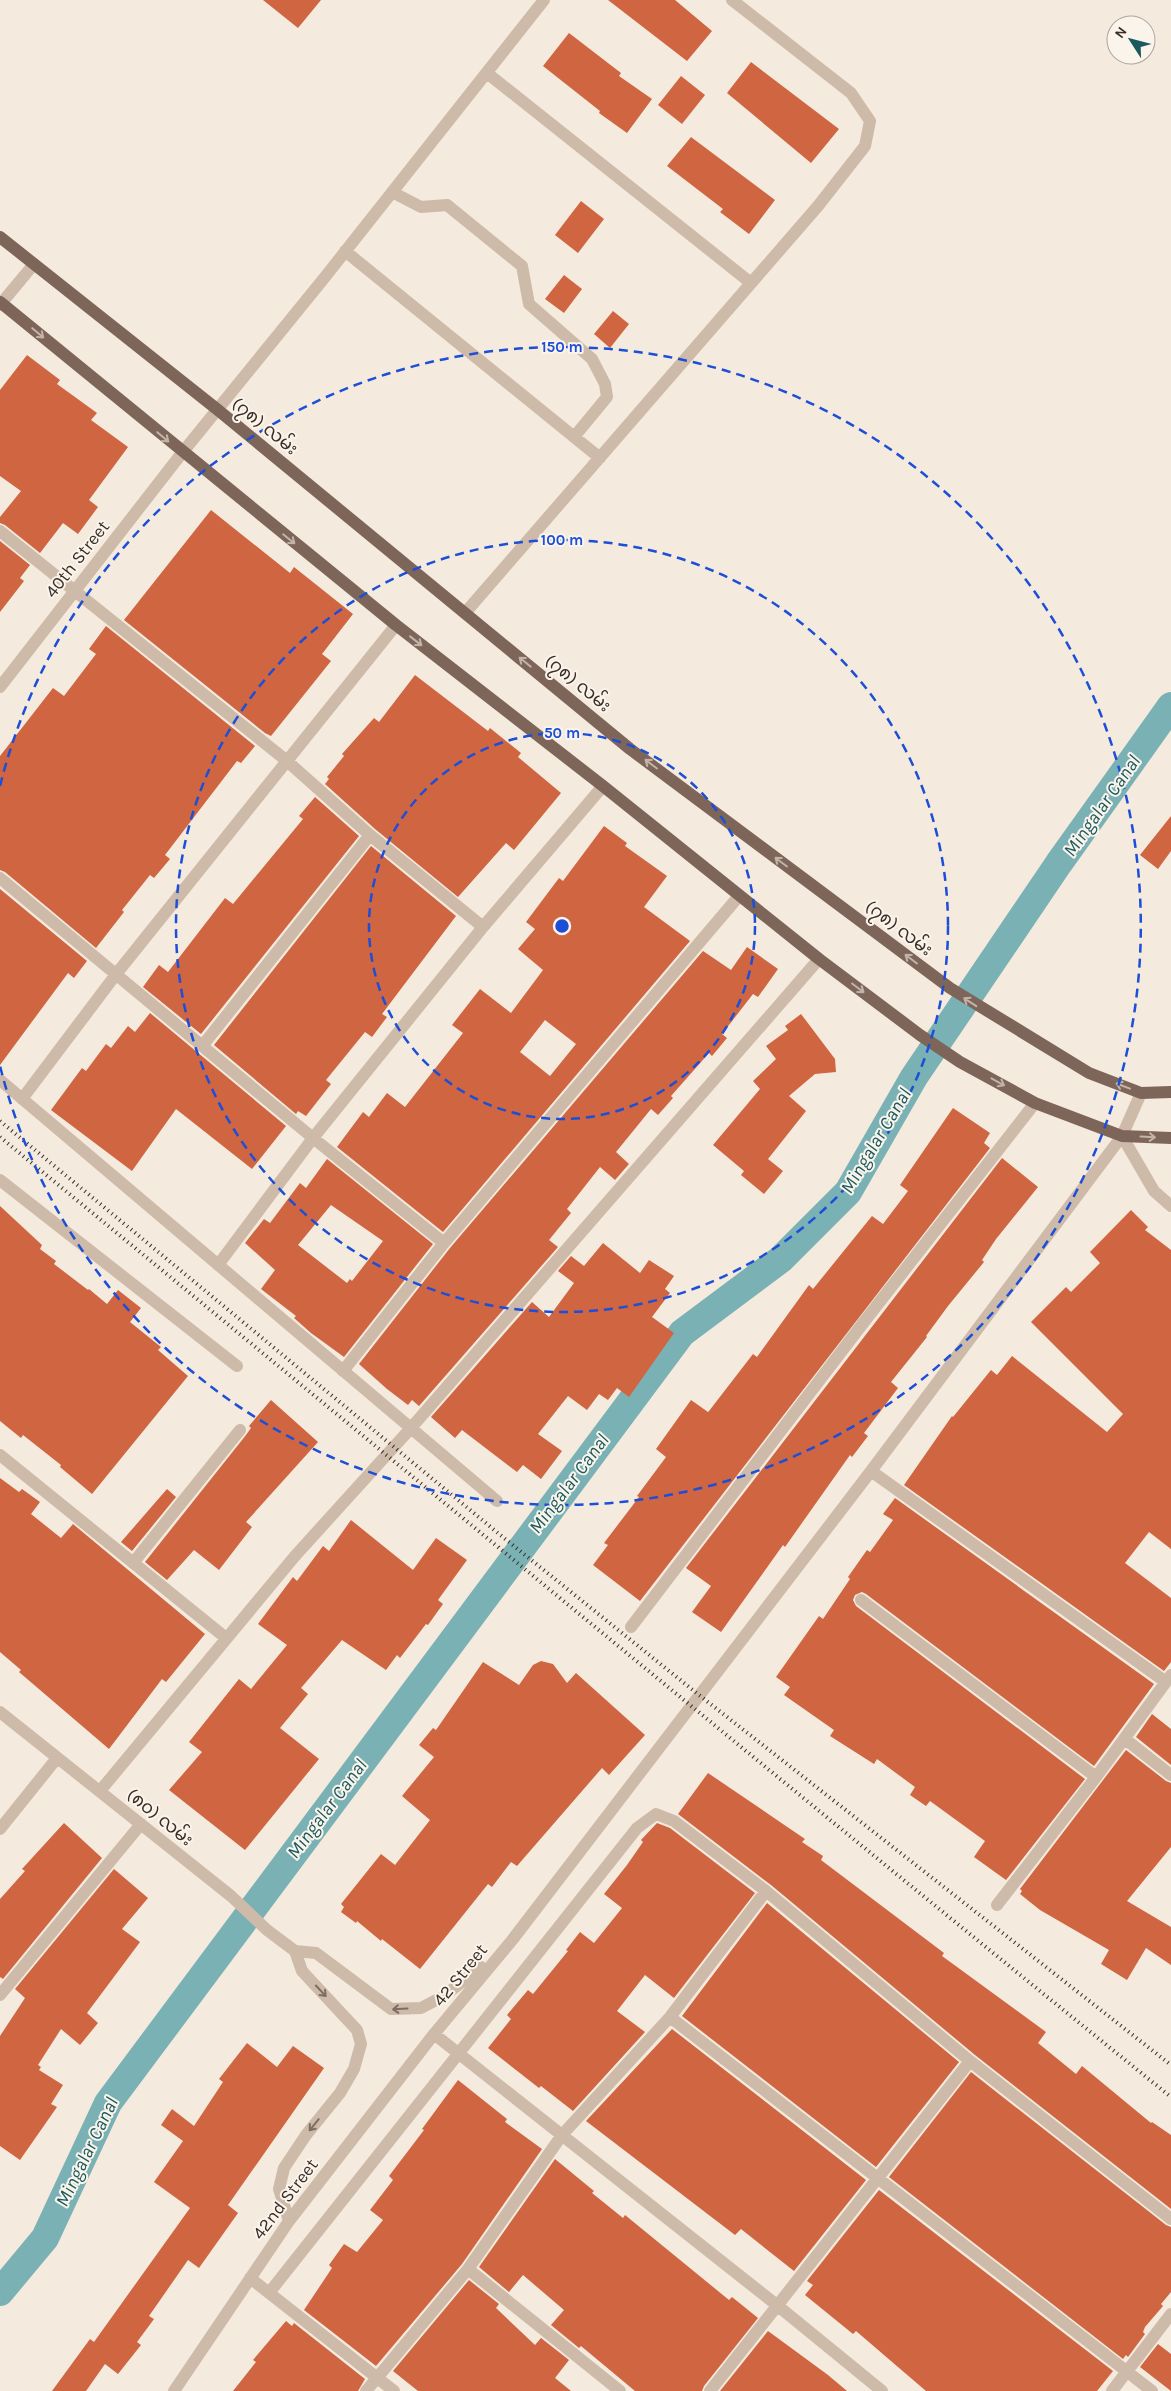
<svg xmlns="http://www.w3.org/2000/svg" width="1171" height="2391" font-family="Karla,'Noto Sans Myanmar',sans-serif">
<style>
.lines{fill:none;stroke-linecap:round;stroke-linejoin:round}
.canal{stroke:#7ab1b4;stroke-width:28}
.building{fill:#cf6541;fill-rule:evenodd}
.minor{stroke:#cebaa8;stroke-width:12}
.major{stroke:#7d6559;stroke-width:12}
.rail{stroke:#3a2e29;stroke-width:4;stroke-dasharray:1 4;stroke-linecap:butt}
.oneway{stroke:#c2b4a9}
.oneway2{stroke:#7d6d62}
.ring{fill:none;stroke:#1d4ed8;stroke-width:2.5;stroke-dasharray:9 6}
.labels{text-anchor:middle;dominant-baseline:central;stroke-width:4;stroke-linejoin:round;paint-order:stroke}
.street-label{font-size:18px;fill:#3a2e29;stroke:#fbf4eb}
.water-label{font-size:19px;font-style:italic;fill:#1a5a5f;stroke:#fbf4eb}
.centre{fill:#1d4ed8;stroke:#fbf4eb;stroke-width:2.5}
.ring-label{font-size:15px;text-anchor:middle;font-weight:bold;fill:#1d4ed8;stroke:#fbf4eb;stroke-width:4;stroke-linejoin:round;paint-order:stroke}
</style>
<rect width="100%" height="100%" fill="#f4eadd"/>
<g class="lines">
<path class="canal" d="M0,2292L45,2238L108,2103L682,1333L781,1259L848,1192L914,1077L1059,863L1171,706"/>
</g>
<path class="building" d="M263,0H321L298,28Z
M608,0H675L712,31L687,61Z
M569,33L621,73L619,76L652,99L627,133L599,113L600,111L543,66Z
M751,62L839,129L811,163L727,93Z
M681,76L705,95L682,124L658,105Z
M691,137L775,200L749,234L720,212L723,209L667,166Z
M581,201L604,219L578,253L555,235Z
M564,275L582,289L564,313L545,299Z
M613,311L629,324L610,348L594,334Z
M27,355L60,380L57,384L97,413L91,420L128,447L89,500L98,507L78,534L63,523L40,553L5,525L0,523V517L21,491L0,476V390Z
M211,510L290,573L294,567L353,614L322,654L331,661L271,736L265,733L124,620Z
M0,541L30,565L20,578L24,581L0,612Z
M106,626L255,746L241,763L237,761L165,855L170,859L154,878L150,875L122,910L124,912L96,948L5,872L0,870V756L53,688L64,696L96,654L89,649Z
M415,675L488,731L490,728L521,753L518,757L561,793L514,850L506,843L458,897L375,829L325,784L329,779L327,777L344,756L342,754L374,718L379,722Z
M315,797L359,836L201,1034L143,987L159,965L168,972L225,898L233,904L303,819L299,816Z
M1171,816V851L1158,869L1140,855Z
M604,826L627,843L625,846L667,876L644,907L690,941L443,1232L337,1147L363,1112L369,1117L387,1093L405,1107L463,1033L452,1025L480,989L511,1013L543,970L518,949L535,929L526,922L559,878L563,881ZM545,1020L576,1044L550,1076L520,1052Z
M371,846L456,916L382,1014L387,1017L372,1037L365,1032L326,1080L331,1084L306,1116L298,1111L296,1114L214,1045Z
M0,889L87,961L74,978L68,973L0,1065Z
M747,947L778,969L758,997L753,994L722,1034L727,1038L712,1056L709,1053L671,1096L673,1098L658,1115L651,1109L616,1152L629,1164L615,1180L600,1167L567,1209L571,1213L549,1240L558,1247L419,1406L412,1400L408,1405L387,1389L359,1364L450,1248L703,951L731,970Z
M150,1013L286,1126L252,1169L176,1109L132,1171L51,1110L82,1068L86,1071L106,1044L111,1048L128,1026L135,1032Z
M801,1014L835,1059L836,1072L815,1074L789,1096L806,1111L768,1159L783,1171L764,1194L741,1175L744,1171L713,1145L760,1089L753,1081L776,1059L766,1046L788,1030L785,1026Z
M953,1108L990,1133L984,1143L990,1148L640,1601L593,1565L608,1545L604,1543L639,1497L637,1496L666,1457L656,1449L691,1400L708,1412L709,1411L753,1354L757,1357L809,1285L813,1289L872,1216L883,1224L908,1191L900,1185Z
M1002,1158L1038,1187L996,1239L982,1260L984,1262L948,1306L926,1336L927,1337L891,1382L898,1388L864,1433L868,1436L852,1457L850,1455L785,1547L783,1545L721,1632L692,1612L711,1586L686,1568Z
M327,1159L433,1244L344,1357L311,1333L294,1318L296,1316L261,1289L275,1270L245,1243L264,1219L270,1223L300,1183L306,1188ZM331,1205L383,1241L352,1281L350,1279L347,1283L298,1245Z
M0,1206L42,1245L40,1249L56,1261L54,1264L88,1290L89,1289L107,1304L118,1290L141,1308L130,1322L161,1347L158,1350L188,1376L92,1494L60,1467L61,1465L23,1435L21,1438L0,1421Z
M1131,1210L1148,1227L1145,1230L1171,1250V1549L1149,1532L1125,1563L1171,1598V1662L1164,1671L904,1485L952,1416L953,1417L991,1370L997,1375L1012,1356L1107,1432L1123,1414L1031,1322L1066,1287L1071,1292L1100,1263L1090,1252Z
M603,1243L640,1273L649,1260L674,1276L665,1289L670,1293L652,1317L674,1333L629,1397L617,1388L608,1400L599,1394L587,1410L568,1396L538,1434L562,1451L541,1479L523,1465L517,1472L462,1430L455,1438L431,1417L532,1302L549,1317L574,1283L558,1271L571,1256L584,1266Z
M271,1400L318,1442L246,1522L252,1527L219,1570L194,1550L167,1580L145,1562L246,1435L251,1428L249,1426Z
M0,1478L19,1492L22,1489L40,1502L31,1514L61,1538L73,1524L205,1634L166,1682L162,1679L109,1749L19,1672L21,1670L0,1652Z
M167,1489L176,1497L132,1551L121,1542Z
M895,1498L1154,1684L1094,1766L866,1594L862,1592L855,1595L853,1600L856,1606L1085,1779L1006,1880L974,1857L985,1841L930,1801L926,1806L910,1795L915,1787L877,1759L874,1764L830,1736L834,1730L784,1695L790,1687L776,1677L819,1616L823,1619L850,1579L848,1577L867,1550L870,1552L893,1520L883,1514Z
M351,1520L413,1570L436,1538L467,1560L438,1600L443,1604L428,1625L426,1624L400,1658L397,1655L386,1670L342,1640L301,1688L308,1694L280,1728L319,1759L245,1850L169,1790L202,1752L189,1742L239,1679L251,1689L287,1645L258,1624L293,1577L297,1581L323,1546L329,1551Z
M541,1661L553,1664L567,1683L576,1673L645,1735L609,1775L602,1768L517,1866L511,1862L492,1887L488,1884L420,1969L382,1939L381,1941L357,1921L356,1923L341,1912L344,1907L341,1904L381,1854L395,1865L430,1820L402,1796L434,1757L419,1745L433,1728L436,1730L483,1662L519,1685L533,1665Z
M1152,1714L1171,1729V1765L1136,1737Z
M1126,1750L1166,1781L1171,1783V1847L1127,1901L1171,1927V1965L1146,1948L1127,1980L1101,1964L1109,1950L1040,1910L1020,1894L1022,1891L1020,1889Z
M708,1773L805,1839L802,1842L823,1856L821,1860L944,1953L942,1956L1046,2032L1038,2043L1076,2074L1082,2066L1151,2123L1152,2122L1171,2135V2209L975,2055L771,1885L678,1814Z
M64,1823L102,1858L3,1979L0,1977V1899L25,1871L22,1869Z
M657,1823L670,1828L755,1893L674,1998L645,1975L617,2011L645,2032L573,2111L541,2086L539,2088L488,2048L511,2019L507,2015L528,1990L533,1994L568,1951L566,1950L580,1932L594,1943L622,1908L604,1894L627,1865L643,1842L641,1840Z
M114,1869L148,1898L122,1929L140,1942L87,2013L98,2023L80,2045L61,2029L38,2065L41,2067L39,2070L63,2085L51,2104L57,2107L20,2160L0,2146V2036L25,1998L15,1989Z
M767,1903L959,2062L876,2167L682,2016Z
M672,2029L866,2180L794,2271L741,2229L735,2235L586,2121Z
M247,2043L277,2067L293,2046L324,2068L228,2205L238,2213L199,2268L188,2260L149,2316L154,2319L137,2342L141,2345L118,2374L105,2364L86,2391H52L90,2339L94,2342L190,2208L154,2182L183,2141L161,2125L172,2109L194,2126L223,2082L219,2079Z
M971,2072L1166,2225L1171,2227V2292L1161,2304L1163,2306L1145,2327L1143,2332L1145,2334L1128,2357L1126,2355L1123,2359L889,2177Z
M458,2080L507,2119L505,2122L542,2149L462,2264L376,2366L304,2310L332,2268L329,2265L344,2244L357,2252L383,2220L370,2210L393,2180L389,2176L424,2130L422,2129Z
M555,2159L594,2191L592,2193L623,2218L625,2215L729,2300L732,2297L758,2318L704,2386L702,2391H635L581,2346L579,2348L551,2325L564,2310L523,2275L509,2292L479,2267Z
M879,2190L1113,2371L1097,2391H926L856,2331L853,2334L805,2295L813,2285L807,2281Z
M469,2280L499,2304L496,2308L535,2345L541,2338L569,2360L555,2378L571,2391H418L393,2371Z
M286,2321L292,2326L294,2323L365,2379L358,2391H233L256,2362L253,2360Z
M768,2331L828,2375L847,2391H720Z
M1158,2344L1171,2354V2391L1140,2367Z"/>
<g class="lines">
<path class="minor" d="M487,73L751,283
M392,192L421,207L447,205L522,266L529,304L592,359L605,384L607,397L574,437
M345,251L600,458
M0,305L34,264
M0,531L287,761L370,835L483,927
M465,613L818,206L865,146L870,121L851,93L732,0
M0,687L182,453L325,277L544,0
M0,878L313,1138L444,1243
M203,1045L370,835
M0,1080L497,1501
M22,1099L117,973L396,625
M1122,1136L1154,1191L1171,1206
M0,1180L237,1366
M218,1265L313,1138L483,927L603,786
M343,1371L444,1243L739,896
M0,1455L226,1638
M871,1471L1166,1682
M133,1563L240,1430
M861,1600L1096,1777
M631,1627L864,1322L1035,1103
M0,1712L231,1896L267,1930L295,1951L316,1953L391,2009L421,2008L444,1996L481,1967
M1125,1739L1171,1775
M100,1791L295,1556L411,1428L819,959
M0,1829L57,1758
M997,1905L1096,1777L1171,1675
M0,1995L141,1824
M670,2017L1152,2391
M434,2034L778,2306L882,2391
M289,2221L279,2189L284,2168L306,2135L340,2093L354,2069L361,2044L357,2030L302,1971L295,1951
M468,2269L620,2391
M250,2278L394,2391
M269,2293L637,1828L656,1814L674,1821L766,1891L970,2061L1171,2219
M174,2391L289,2221L434,2034L513,1939L871,1471L1122,1136L1141,1093
M366,2391L468,2269L562,2135L670,2017L766,1891
M710,2391L970,2061
M1112,2391L1171,2314"/>
<path class="major" d="M0,237L218,410L630,749L950,988L1089,1073L1141,1093L1171,1092
M0,302L396,625L603,786L819,959L920,1035L960,1062L1035,1103L1122,1136L1171,1138"/>
<path class="rail" d="M0,1121L504,1538L699,1695L1171,2065
M0,1137C390,1457 778,1780 1171,2097"/>
</g>
<defs><path id="oneway-shaft" d="M-6 0H5M1.5-3L5.5 0L1.5 3" fill="none" stroke-width="1.6" stroke-linecap="round" stroke-linejoin="round" transform="scale(1.25)"/></defs>
<g class="oneway">
<use href="#oneway-shaft" transform="translate(38 333) rotate(40)"/>
<use href="#oneway-shaft" transform="translate(163 437) rotate(40)"/>
<use href="#oneway-shaft" transform="translate(289 539) rotate(39)"/>
<use href="#oneway-shaft" transform="translate(416 641) rotate(38)"/>
<use href="#oneway-shaft" transform="translate(525 662) rotate(-141)"/>
<use href="#oneway-shaft" transform="translate(651 764) rotate(-143)"/>
<use href="#oneway-shaft" transform="translate(781 862) rotate(-143)"/>
<use href="#oneway-shaft" transform="translate(911 959) rotate(-143)"/>
<use href="#oneway-shaft" transform="translate(858 988) rotate(37)"/>
<use href="#oneway-shaft" transform="translate(970 1002) rotate(-147)"/>
<use href="#oneway-shaft" transform="translate(998 1082) rotate(29)"/>
<use href="#oneway-shaft" transform="translate(1123 1086) rotate(-159)"/>
<use href="#oneway-shaft" transform="translate(1148 1137) rotate(3)"/>
</g>
<g class="oneway2">
<use href="#oneway-shaft" transform="translate(321 1991) rotate(47)"/>
<use href="#oneway-shaft" transform="translate(400 2009) rotate(177)"/>
<use href="#oneway-shaft" transform="translate(314 2125) rotate(129)"/>
</g>
<g class="ring">
<circle cx="562" cy="926" r="193"/>
<circle cx="562" cy="926" r="386"/>
<path d="M0 786A579 579 0 1 1 0 1066"/>
</g>
<g class="labels">
<g class="street-label">
<text transform="translate(265 426) rotate(39)">(၇၈) လမ်း</text>
<text transform="translate(77 559) rotate(-52)">40th Street</text>
<text transform="translate(578 683) rotate(39)">(၇၈) လမ်း</text>
<text transform="translate(899 928) rotate(37)">(၇၈) လမ်း</text>
<text transform="translate(160 1817) rotate(39)">(၈၀) လမ်း</text>
<text transform="translate(460 1975) rotate(-51)">42 Street</text>
<text transform="translate(285 2199) rotate(-53)">42nd Street</text>
</g>
<g class="water-label">
<text transform="translate(1102 806) rotate(-55)">Mingalar Canal</text>
<text transform="translate(876 1141) rotate(-59)">Mingalar Canal</text>
<text transform="translate(569 1484) rotate(-53)">Mingalar Canal</text>
<text transform="translate(327 1809) rotate(-53)">Mingalar Canal</text>
<text transform="translate(87 2152) rotate(-64)">Mingalar Canal</text>
</g>
</g>
<circle cx="562" cy="926" r="8" class="centre"/>
<g class="ring-label">
<text x="562" y="352">150 m</text>
<text x="562" y="545">100 m</text>
<text x="562" y="738">50 m</text>
</g>
<g transform="translate(1131 40) rotate(306)"><circle r="24" fill="#fbf4eb" stroke="#aea59d"/>
<path d="M0-4L9 19L0 12L-9 19Z" fill="#1a5a5f"/>
<text y="-8" font-size="14" font-weight="bold" text-anchor="middle" fill="#3a2e29">N</text>
</g>
</svg>
